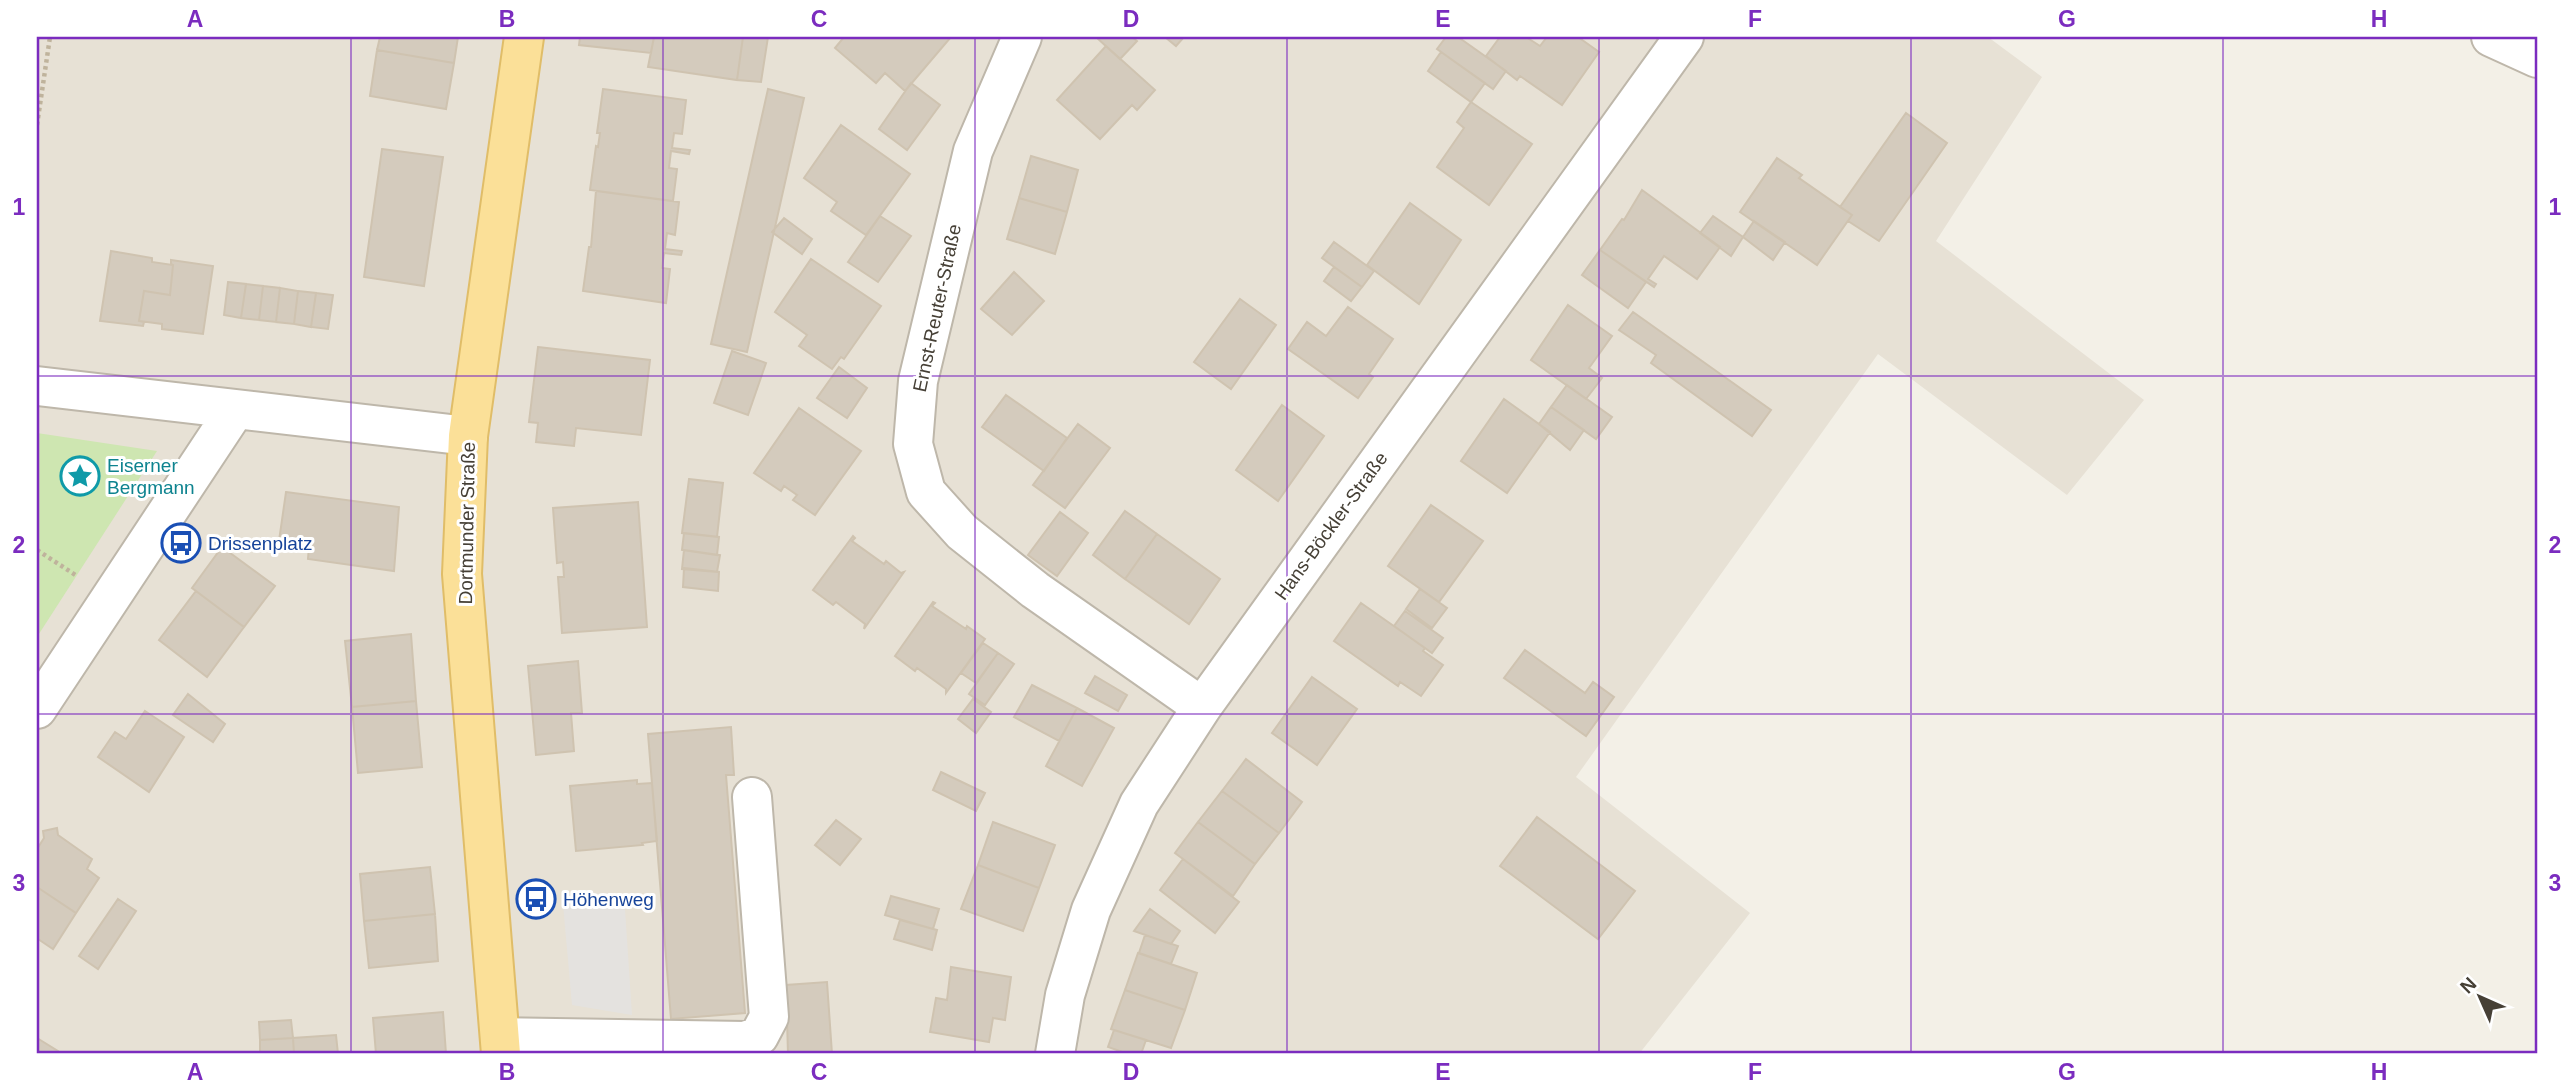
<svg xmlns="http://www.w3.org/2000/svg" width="2574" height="1091" font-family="Helvetica,sans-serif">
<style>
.residential{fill:#e7e1d5}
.green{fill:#cee6b1}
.parking{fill:#e4e2df}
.building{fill:#d4cbbd;stroke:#cfc3b0;stroke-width:2}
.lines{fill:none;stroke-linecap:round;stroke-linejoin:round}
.minor-casing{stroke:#beb7aa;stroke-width:42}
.major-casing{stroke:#e0bd68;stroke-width:42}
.path{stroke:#bfb39c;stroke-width:4.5;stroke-dasharray:3.5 3.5;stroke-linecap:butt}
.minor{stroke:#fff;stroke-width:38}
.major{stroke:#fbe098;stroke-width:38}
.grid{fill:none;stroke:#7b2cbf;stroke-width:2;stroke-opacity:0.55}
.labels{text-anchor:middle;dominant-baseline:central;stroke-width:6;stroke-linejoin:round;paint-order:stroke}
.street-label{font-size:19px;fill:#464036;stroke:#fff}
.culture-label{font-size:19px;fill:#0d838f;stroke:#fff;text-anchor:start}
.transit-label{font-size:19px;fill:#164399;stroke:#fff;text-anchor:start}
.neatline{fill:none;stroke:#7b2cbf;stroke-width:2.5}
.grid-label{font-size:23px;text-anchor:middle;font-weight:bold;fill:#7b2cbf}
</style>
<rect width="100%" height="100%" fill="#f3f0e7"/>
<path class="residential" d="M37,37H1988L2042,77L1936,241L2144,400L2067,495L1878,354L1576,777L1750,913L1639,1054H37Z"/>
<path class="green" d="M37,433L157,451L37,637Z"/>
<path class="parking" d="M562,893L624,894L632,1015L572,1005Z"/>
<path class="building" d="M380,37H458L454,63L377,50Z
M580,37H654L651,53L579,45Z
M654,37H743L737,80L648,67Z
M743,37H768L761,82L737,80Z
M844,37H951L905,91L885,73L876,83L835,48Z
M1096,37H1132L1137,41L1120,59Z
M1165,37H1184L1176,46Z
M1446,37H1458L1506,71L1493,89L1437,49Z
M1500,37H1526L1540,46L1547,37H1578L1599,52L1562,105L1520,76L1517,80L1486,56Z
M1106,46L1155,90L1137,110L1132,105L1100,139L1057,100Z
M377,50L454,63L446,109L370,96Z
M1441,52L1485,83L1471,102L1428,71Z
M911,83L940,105L907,150L879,129Z
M603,89L686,100L682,134L674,133L672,148L690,150L689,154L671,151L669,168L677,169L673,201L590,190L596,146L598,147L600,133H597Z
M768,89L804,98L747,352L711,344Z
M1471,102L1532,144L1489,205L1437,167L1464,128L1457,122Z
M1906,113L1947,143L1879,241L1848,221L1852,215L1840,207Z
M841,125L910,174L866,235L831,211L837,202L804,178Z
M382,149L443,157L424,286L364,277Z
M1031,156L1078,170L1067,212L1019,198Z
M1777,158L1802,175L1799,178L1852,215L1817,265L1740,212Z
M1642,190L1720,247L1697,279L1664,256L1648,279L1656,284L1654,287L1600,250L1622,219L1624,220Z
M596,191L679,202L675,235L667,233L665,249L682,251L681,255L664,253L662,268L670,269L666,303L583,291L589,247H591Z
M1019,198L1067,212L1055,254L1007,239Z
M1410,203L1461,240L1419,304L1367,265Z
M880,216L911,236L878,282L848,262Z
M1713,216L1743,237L1731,256L1700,233Z
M784,218L812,239L802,254L772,232Z
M1754,221L1785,242L1773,260L1743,237Z
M1334,242L1374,271L1362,287L1322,258Z
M1600,250L1646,282L1628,308L1582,275Z
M111,251L152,258V262L173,265L170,295L144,291L139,321L144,322L143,326L100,321Z
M811,259L881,306L844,359L841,357L832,369L799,346L807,335L775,312Z
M171,260L213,266L203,334L162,329V324L139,321L144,291L170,295L173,265L171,264Z
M1334,267L1362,287L1351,301L1324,281Z
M1014,272L1044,301L1012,335L981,309Z
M228,282L246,284L241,318L224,315Z
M246,284L263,286L259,320L241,318Z
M263,286L280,288L276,322L259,320Z
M280,288L298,291L294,324L276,322Z
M298,291L316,293L311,327L294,324Z
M316,293L333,295L328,329L311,327Z
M1240,299L1276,325L1231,389L1194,362Z
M1568,305L1612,336L1589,368L1602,378L1586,399L1531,360Z
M1348,307L1393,339L1369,374L1373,377L1358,398L1288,349L1307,322L1326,336Z
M1633,312L1771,410L1752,436L1651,363L1656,355L1619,330Z
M538,347L650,360L641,435L576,428L574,446L536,442L538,423L529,422Z
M732,351L766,363L748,415L714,403Z
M839,367L867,388L847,418L817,398Z
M1567,385L1612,417L1596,439L1551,407Z
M1006,395L1067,438L1044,471L982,427Z
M1504,399L1550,432L1507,493L1461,461Z
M1282,405L1324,436L1278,501L1236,470Z
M1551,407L1584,430L1570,450L1539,424Z
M799,408L861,451L815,515L793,500L797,495L784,486L781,491L754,473Z
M1078,424L1110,448L1065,508L1033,485Z
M689,479L723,483L717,537L682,533Z
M286,492L399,507L394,571L308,559L309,546L279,541Z
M638,502L647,627L562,633L558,577H564L563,562L557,563L553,508Z
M1431,505L1483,541L1439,602L1388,566Z
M1125,511L1157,534L1125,579L1093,555Z
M1060,512L1088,533L1057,576L1028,555Z
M684,533L719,537L717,555L682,550Z
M1157,534L1220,579L1189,624L1125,579Z
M853,536L855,538L852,541L884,564L886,561L901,573L904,572L864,629L865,624L836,602L833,605L813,590Z
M222,547L275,586L244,627L192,588Z
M684,550L720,555L717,572L682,569Z
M684,568L719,572L718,591L683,587Z
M1420,589L1447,608L1432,628L1406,609Z
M196,591L244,627L207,677L159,640Z
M933,602L935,603L932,606L966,629L967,626L985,639L946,693V689L917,668L915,671L895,656Z
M1361,603L1425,648L1423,651L1443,665L1421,696L1400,682L1398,686L1334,641Z
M1405,611L1443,638L1432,653L1394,626Z
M411,634L416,701L352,707L345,641Z
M983,643L998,653L976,683L961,673Z
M1525,650L1585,693L1593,682L1614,697L1586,736L1504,678Z
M998,653L1014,664L985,705L969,694Z
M578,661L582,713H571L574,751L536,755L528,666Z
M1095,676L1127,695L1118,711L1085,693Z
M1312,677L1357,709L1317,765L1272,733Z
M1032,685L1077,708L1059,741L1014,717Z
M188,694L225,724L213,742L173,715Z
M973,699L991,712L976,733L958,719Z
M416,701L422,767L358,773L352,707Z
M1077,708L1114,728L1082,786L1046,766Z
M145,711L184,737L149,792L98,757L115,732L126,739Z
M731,727L734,775H726L745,1013L671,1019L648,734Z
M1246,759L1302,802L1279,833L1222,791Z
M941,772L985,793L976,811L933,790Z
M637,780V784L652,783L657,841L642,843L643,845L576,851L570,786Z
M1222,791L1279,833L1255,864L1198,822Z
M1537,817L1635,891L1598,939L1500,866Z
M836,820L861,839L840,865L815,845Z
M993,822L1055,845L1039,888L978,865Z
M1198,822L1255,864L1233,896L1175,853Z
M57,828L58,835L92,859L87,869L99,878L76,913L37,887V849L44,838L43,831Z
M1183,859L1239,902L1215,933L1160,890Z
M978,865L1039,888L1023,931L961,909Z
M430,867L435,914L364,921L360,874Z
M37,887L76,913L53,949L38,939L37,942Z
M891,896L939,909L933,929L885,915Z
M118,899L136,911L98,969L79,956Z
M1150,909L1180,931L1171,944L1134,931Z
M435,914L438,961L369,968L364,921Z
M900,920L937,930L932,950L894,939Z
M1145,935L1178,946L1171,964L1139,953Z
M1138,953L1197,973L1185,1010L1125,990Z
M951,967L1011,977L1005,1020L993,1018L989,1042L930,1032L936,998L947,1000Z
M827,982L832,1054H788L786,985Z
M1125,990L1185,1010L1171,1048L1111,1029Z
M443,1012L446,1054H376L373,1018Z
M291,1020L293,1038L260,1040L259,1022Z
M1114,1030L1146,1040L1141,1054H1128L1108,1047Z
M336,1035L338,1054H294L293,1038Z
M37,1038L61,1053L37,1054Z
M293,1038L294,1054H260V1040Z"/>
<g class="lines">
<g class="minor-casing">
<path id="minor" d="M1022,37L973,151L918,381L913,444L926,492L962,532L1035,590L1202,707
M2491,37L2537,58
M37,386L468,436
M37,709L235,410
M500,1037L745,1041L759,1036L769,1017L752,797
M1055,1054L1065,995L1091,910L1139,804L1202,707L1684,37"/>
</g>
<g class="major-casing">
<path id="major" d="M501,1054L462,574L468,436L524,37"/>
</g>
<path class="path" d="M37,125L50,37
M37,550L77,576"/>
<use href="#minor" class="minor"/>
<use href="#major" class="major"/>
</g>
<path class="grid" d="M351,37V1054M663,37V1054M975,37V1054M1287,37V1054M1599,37V1054M1911,37V1054M2223,37V1054M37,376H2537M37,714H2537"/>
<defs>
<g id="sight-ring" transform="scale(2.0125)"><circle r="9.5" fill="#fff" stroke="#0f9aa8" stroke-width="1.5"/><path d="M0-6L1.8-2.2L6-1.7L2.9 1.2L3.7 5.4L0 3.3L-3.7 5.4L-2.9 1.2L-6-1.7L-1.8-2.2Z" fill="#0f9aa8"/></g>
<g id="bus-ring" transform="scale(2.0125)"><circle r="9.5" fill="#fff" stroke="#1a4fb4" stroke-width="1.5"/><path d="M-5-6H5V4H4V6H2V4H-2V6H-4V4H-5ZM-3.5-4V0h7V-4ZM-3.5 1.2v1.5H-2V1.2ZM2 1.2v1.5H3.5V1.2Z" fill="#1a4fb4"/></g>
</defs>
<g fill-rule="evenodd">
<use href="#sight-ring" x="80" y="476"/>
<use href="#bus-ring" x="181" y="543"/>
<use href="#bus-ring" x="536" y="899"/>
</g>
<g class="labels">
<g class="street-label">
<text transform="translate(937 308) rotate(-78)">Ernst-Reuter-Straße</text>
<text transform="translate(467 523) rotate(-89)">Dortmunder Straße</text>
<text transform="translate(1331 526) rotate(-54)">Hans-Böckler-Straße</text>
</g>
<g class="culture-label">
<text x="107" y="465">Eiserner<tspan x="107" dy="22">Bergmann</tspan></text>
</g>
<g class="transit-label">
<text x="208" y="543">Drissenplatz</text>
<text x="563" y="899">Höhenweg</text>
</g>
</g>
<rect width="2574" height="1091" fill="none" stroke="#ffffff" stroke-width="77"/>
<g transform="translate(2480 997) rotate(315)" stroke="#ffffff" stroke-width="5" paint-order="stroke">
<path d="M0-5L12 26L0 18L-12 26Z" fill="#464036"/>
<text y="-10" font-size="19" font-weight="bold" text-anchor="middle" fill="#464036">N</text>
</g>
<rect x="38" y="38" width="2498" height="1014" class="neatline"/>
<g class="grid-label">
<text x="195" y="27">A</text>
<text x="507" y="27">B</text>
<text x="819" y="27">C</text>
<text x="1131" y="27">D</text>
<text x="1443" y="27">E</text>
<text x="1755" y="27">F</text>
<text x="2067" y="27">G</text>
<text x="2379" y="27">H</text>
<text x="19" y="215">1</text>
<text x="2555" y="215">1</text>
<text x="19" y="553">2</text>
<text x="2555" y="553">2</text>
<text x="19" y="891">3</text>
<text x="2555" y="891">3</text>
<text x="195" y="1080">A</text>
<text x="507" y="1080">B</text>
<text x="819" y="1080">C</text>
<text x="1131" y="1080">D</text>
<text x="1443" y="1080">E</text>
<text x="1755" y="1080">F</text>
<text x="2067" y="1080">G</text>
<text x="2379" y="1080">H</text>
</g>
</svg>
